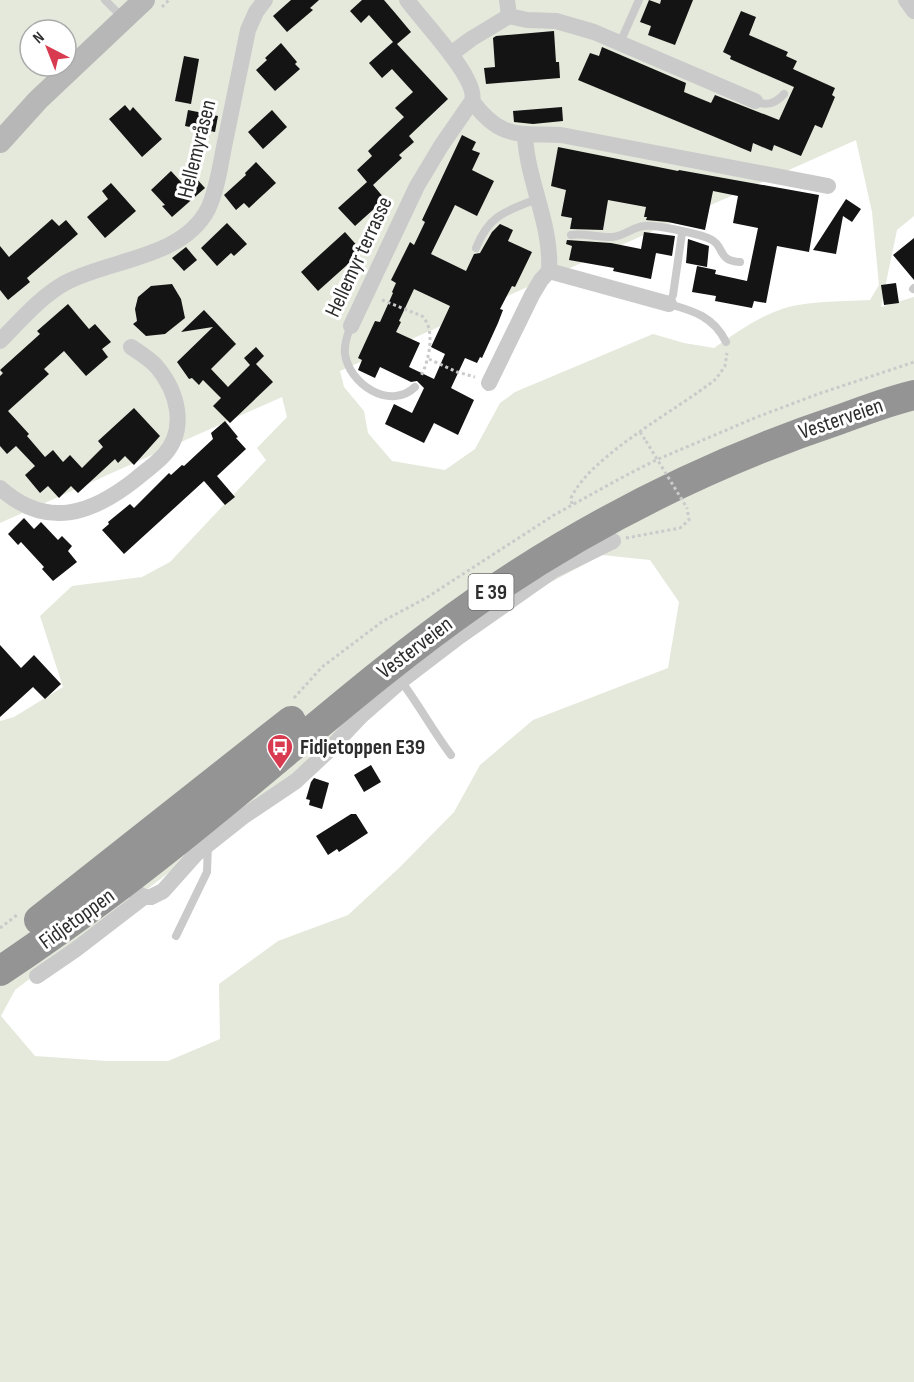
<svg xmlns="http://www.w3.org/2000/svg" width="914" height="1382" font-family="'Sofia Sans Condensed',sans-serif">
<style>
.green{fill:#e4e9db;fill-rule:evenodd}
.building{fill:#141414;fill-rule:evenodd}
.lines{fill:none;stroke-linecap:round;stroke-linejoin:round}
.path{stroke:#cacaca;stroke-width:3;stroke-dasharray:3 3;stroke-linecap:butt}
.lane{stroke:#cacaca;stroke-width:8}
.street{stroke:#cacaca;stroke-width:16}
.secondary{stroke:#b7b7b7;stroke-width:22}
.highway{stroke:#949494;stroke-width:30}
.path-bridge{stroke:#cacaca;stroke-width:3;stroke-dasharray:3 3;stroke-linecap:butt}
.labels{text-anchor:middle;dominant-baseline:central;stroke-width:6;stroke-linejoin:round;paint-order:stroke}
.shield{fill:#fff;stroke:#6c6c6c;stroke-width:1.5}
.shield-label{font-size:21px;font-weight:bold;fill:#2d2d2d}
.street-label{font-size:22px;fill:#2d2d2d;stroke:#fff}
.poi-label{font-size:22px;font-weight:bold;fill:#2d2d2d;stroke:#fff;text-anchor:start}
</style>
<rect width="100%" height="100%" fill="#fff"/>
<path class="green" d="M0,0H914V216L897,230L881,307L914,297V1382H0V721L14,717L63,687L40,616L72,586L142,577L170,562L266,460L257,448L287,417L282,397L0,523ZM30,30H66V66H30ZM856,140L872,212L879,285L870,300C839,302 803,300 774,312C752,321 733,335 714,348L684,343L653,334L515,392L500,403L475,449L445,470L392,461L368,433L364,411L344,387L340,371ZM602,555L650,560L679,602L668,668L533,720L480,765L454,812L399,868L348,915L278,941L219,984L220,1039L168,1061H107L35,1056L1,1016L15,990L298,774L442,653L517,600Z"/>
<path class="building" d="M291,0H319L310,8L313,10L287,32L273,16Z
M362,0H384L396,14L411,32L397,44L448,99L409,136L414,142L399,155L402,158L373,185L385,199L355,226L338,208L367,182L357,170L372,156L368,151L404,117L395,108L413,92L392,69L382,78L369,63L393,42L369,15L361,23L350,11Z
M649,0L660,4L661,0H693L675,45L648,35L651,26L640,22Z
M741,11L756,17L749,35L788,52L786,56L797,61L793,69L835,88L832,95L835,97L822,128L815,125L801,156L774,145L772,151L753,143L751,152L578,80L590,53L599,56L602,47L686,83L684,92L711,103L715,95L779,120L794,87L730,59L731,56L723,52Z
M554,31L556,62H559L560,78L486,84L484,68L495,67L493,38L496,36Z
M281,43L297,62L295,64L300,69L275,91L256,70L267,60L265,58Z
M184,56L199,59L191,104L175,101Z
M125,105L130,111L133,107L162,139L142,157L109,119Z
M562,107L563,121L533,124L514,122L513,111Z
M188,110L218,116L215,132L185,126Z
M272,110L287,127L263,149L248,132Z
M462,135L476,142L472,150L480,153L472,170L494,181L477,216L455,205L431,254L466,271L474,254L480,253L492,232L500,224L513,230L508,241L532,252L515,287L512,286L500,309L503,310L498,323L482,358L480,357L477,363L465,358L451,388L474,400L458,435L434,423L424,443L385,424L394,404L412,413L424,388L417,381L411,382L380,367L375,378L358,370L362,360L358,358L375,321L380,322L393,293L392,292L396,283L391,280L410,242L414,245L425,222L422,220ZM414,289L450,306L431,347L445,354L434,379L409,367L420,343L396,332L401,322L399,321Z
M558,147L678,171L679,170L819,195L809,252L777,246L766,303L754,301L752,308L715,301L716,296L692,292L697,266L716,270L715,274L747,281L758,228L733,223L738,196L713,191L705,230L668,222L646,220L647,217H644L646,207L608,200L603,230L570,229L572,218L561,216L566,190L551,186Z
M256,162L276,183L249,208L244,203L236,210L224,195L246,175L245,173Z
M171,171L183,184L188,180L190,182L195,177L205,188L172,217L162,206L165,205L151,190Z
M111,183L136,211L105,238L87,217L108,199L102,191Z
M846,199L861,209L852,222L843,216L836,254L813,250Z
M52,219L59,226L66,220L78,234L27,278L30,282L8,300L0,290V246L9,257Z
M227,223L247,244L234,256L231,253L217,266L201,248Z
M345,232L360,249L354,254L356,257L318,291L301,272Z
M644,232L675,236L672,256L656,253L651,279L613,271L614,268L569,260L572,246L566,244L567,240L611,243L641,249Z
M914,238V280L893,255Z
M688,239L709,246L707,267L686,263Z
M186,247L197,260L184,271L172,258Z
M896,283L899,303L884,305L881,285Z
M172,284L181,299L185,318L165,334L146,336L133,324L137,321L135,309L138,297L151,286Z
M68,304L89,329L95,324L111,342L102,349L108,357L86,376L64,351L44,369L49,374L8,411L29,434L27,436L45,457L53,450L63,462L70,455L82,468L103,447L98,441L134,408L160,436L134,465L125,456L118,463L115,459L78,493L71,486L59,498L48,486L40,493L25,475L35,466L16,446L7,454L0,446V376L3,373L0,370L40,334L37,331Z
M204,310L236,344L211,369L228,387L250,365L244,358L256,347L264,356L256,364L273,382L230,423L213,406L221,398L203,380L199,385L192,378L189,379L177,362L213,327L181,332Z
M225,421L238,437L236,438L246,449L217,476L235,497L225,505L204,481L124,554L102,530L109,524L108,522L130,504L134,508L169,473L171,475L182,465L184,466L213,439L211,433Z
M24,518L34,529L41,522L58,540L62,536L72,546L68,551L77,562L53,581L42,569L44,567L21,542L18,545L8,534Z
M0,645L21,668L34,655L61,684L45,699L33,687L0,717Z
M371,765L381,782L364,792L354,775Z
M314,778L329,783L322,809L309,805L310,800L306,799L311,782Z
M351,814H356L368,833L339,852L337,849L328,855L316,836Z"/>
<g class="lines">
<path class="path" d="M162,7L169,0
M382,300L422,316C436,329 429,361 421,376
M429,359L457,372L475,377
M640,432L646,441
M572,504L571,498C591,455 677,410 716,379L725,366L727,353
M626,538L680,528L689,520L687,508
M294,698L322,667L383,621L426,598L554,515L621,478L656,460L757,417L818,394L914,362
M0,928L17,915"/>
<path class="lane" d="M105,0L122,17
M623,44V36L639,0
M755,101C767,107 776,103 784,94
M682,233L673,295L669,304C694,311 714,317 726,342
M571,235C585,233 599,238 613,237C624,236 633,227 644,226C655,224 698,234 708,238C726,245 716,261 740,262
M476,248C489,215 506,211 537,199
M913,289L914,288
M351,326C347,335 344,344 345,354C349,384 390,411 415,387
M401,681C419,705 433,731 451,755
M176,936L207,872L208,844"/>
<path class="street" d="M407,0C421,20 479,79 472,101C501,140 518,133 561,135L828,186
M507,0L509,16
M906,0L914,11
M451,54L471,39L509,16L527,20L556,21L594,32L755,101
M549,271L669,304
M351,326L417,186L441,146L472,101
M0,341C20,321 40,297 65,283C109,259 182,259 208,209C217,190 220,167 224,147C232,108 240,69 248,30L256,12L265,0
M489,383L532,295L541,280L549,271C552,224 527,181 525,135
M0,488C47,530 92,514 136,479C145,471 156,464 164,455C188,428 177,391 157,367C150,359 140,353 131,347
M119,877L132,890L144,897H151L163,891L196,854L244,816L296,781L326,753L361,716L401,681L460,636L554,570L613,541
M37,976L75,950L144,897"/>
<path class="secondary" d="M0,142L38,100L144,0"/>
<path class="highway" d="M39,920L291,721
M0,971C69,925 137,874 202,821C293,748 380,669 476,602C587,525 712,462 841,419C865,410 889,401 914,395"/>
<path class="path-bridge" d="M646,441L687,508"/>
</g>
<defs>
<g id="bus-pin" transform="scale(1.35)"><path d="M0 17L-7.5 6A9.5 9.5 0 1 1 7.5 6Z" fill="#d83a50" stroke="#fff"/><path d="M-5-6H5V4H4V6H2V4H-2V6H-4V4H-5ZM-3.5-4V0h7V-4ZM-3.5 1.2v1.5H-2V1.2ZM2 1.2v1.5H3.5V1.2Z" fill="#fff"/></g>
</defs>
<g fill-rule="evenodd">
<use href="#bus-pin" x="280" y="747"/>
</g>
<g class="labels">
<rect class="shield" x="468.5" y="574" width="45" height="36" rx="4.5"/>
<g class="shield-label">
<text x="491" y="592">E 39</text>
</g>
<g class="street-label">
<text transform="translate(197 149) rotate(-76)">Hellemyråsen</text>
<text transform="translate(359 257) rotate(-65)">Hellemyr terrasse</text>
<text transform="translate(841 419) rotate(-19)">Vesterveien</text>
<text transform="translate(415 648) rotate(-37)">Vesterveien</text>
<text transform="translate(77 919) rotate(-36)">Fidjetoppen</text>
</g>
<g class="poi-label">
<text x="300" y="747">Fidjetoppen E39</text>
</g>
</g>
<g transform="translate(48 48) rotate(318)"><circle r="28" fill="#ffffff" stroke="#ababab" stroke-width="1.5"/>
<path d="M0-4.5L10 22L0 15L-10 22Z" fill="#d83a50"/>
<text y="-9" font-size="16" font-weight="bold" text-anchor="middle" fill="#2d2d2d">N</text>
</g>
</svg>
